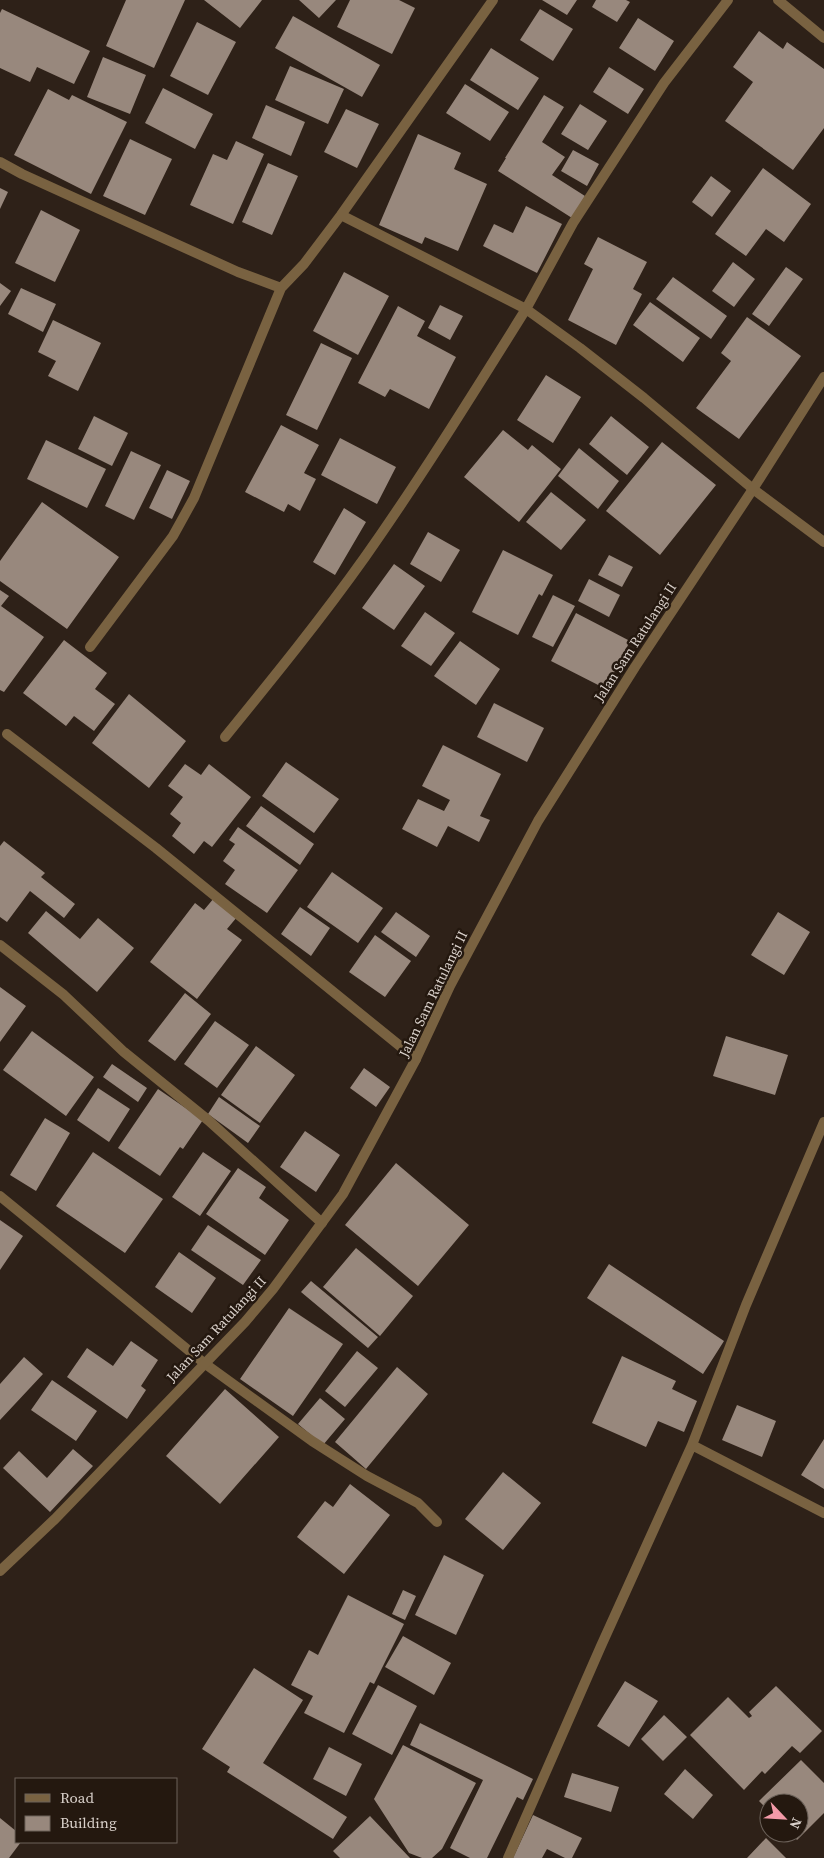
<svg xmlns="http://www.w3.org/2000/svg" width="824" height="1858" font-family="'Source Serif 4',serif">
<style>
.building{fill:#98887d}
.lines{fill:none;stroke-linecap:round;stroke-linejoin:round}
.minor{stroke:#796241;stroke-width:10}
.tertiary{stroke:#796241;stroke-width:10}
.labels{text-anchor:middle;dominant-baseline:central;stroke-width:5;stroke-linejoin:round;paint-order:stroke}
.street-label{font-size:14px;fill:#d9d0ca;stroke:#24180f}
</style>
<rect width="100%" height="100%" fill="#2e2118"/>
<path class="building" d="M126,0H185L154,68L106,46Z
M204,0H262L240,28Z
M299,0H336L319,18Z
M350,0H399L415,8L392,54L337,27Z
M542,0H577L567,15Z
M596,0H626L630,2L617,22L592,7Z
M2,9L90,51L74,84L37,67L30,82L0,68V13Z
M540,9L573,29L553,61L520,40Z
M293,16L380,65L362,97L275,48Z
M638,18L674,41L655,71L619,48Z
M197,22L236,42L208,95L170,76Z
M759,31L783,49L787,42L824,69V128L793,170L725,121L753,82L733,67Z
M491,48L539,78L518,110L470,80Z
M103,57L146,75L130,114L87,97Z
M290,66L344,89L328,124L275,100Z
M609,67L644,89L628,114L593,92Z
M465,84L509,112L490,141L446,113Z
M163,88L213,114L195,149L145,123Z
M48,89L69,100L72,95L127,122L91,194L14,155Z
M544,95L564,107L542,142L565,157L552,175L585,196L572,218L498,171L506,158H505Z
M580,104L607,121L588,150L561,134Z
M266,105L305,122L291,156L252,138Z
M346,109L379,124L357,168L324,152Z
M418,134L461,153L454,169L487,184L458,251L425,237L422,244L379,225Z
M130,139L172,159L145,215L103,196Z
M236,141L264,154L233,224L190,205L213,154L227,160Z
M573,150L599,164L587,186L561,171Z
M268,163L298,176L272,235L242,222Z
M763,168L811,204L784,242L766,229L746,256L715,234Z
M711,176L731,191L712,217L692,202Z
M0,188L8,192L0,209Z
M526,206L562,224L537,273L483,246L494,224L513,233Z
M41,210L80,230L55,282L15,263Z
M598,237L647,262L633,289L642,294L616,345L568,320L593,269L584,264Z
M733,262L755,279L734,307L712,291Z
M786,267L803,279L769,326L752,314Z
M344,272L389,296L358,355L313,331Z
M673,277L727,316L711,339L656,299Z
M0,283L11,291L0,306Z
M21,288L56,304L43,332L8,314Z
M650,302L700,338L683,362L633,325Z
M440,305L463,316L450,340L428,328Z
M398,306L425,321L417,336L456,357L429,409L390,389L385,397L358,383Z
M747,317L801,356L739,439L696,408L731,361L721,353Z
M53,320L101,343L78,391L48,376L56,361L38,352Z
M321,343L352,358L317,430L286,415Z
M546,375L581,397L553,443L517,420Z
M94,416L128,433L112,466L78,449Z
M611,416L649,447L627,475L589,444Z
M281,425L319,445L304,473L316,479L300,511L288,504L284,512L245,492Z
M503,430L528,450L532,445L561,469L519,522L464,477Z
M340,438L396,467L377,504L321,475Z
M46,440L106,469L87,508L27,479Z
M662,442L716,485L660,555L606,511Z
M579,448L619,481L598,509L558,476Z
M131,451L161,465L134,520L105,506Z
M167,470L190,481L172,519L149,508Z
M551,492L586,520L561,550L526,522Z
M42,502L119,557L67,629L0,581V561Z
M344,508L366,522L335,575L313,562Z
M428,532L460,550L441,582L410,564Z
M503,550L553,575L542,596L539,594L518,635L472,612Z
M609,555L633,567L622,587L598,575Z
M394,564L425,586L394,630L362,608Z
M589,579L620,595L609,617L578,601Z
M0,590L9,596L1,606L44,637L4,692L0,690Z
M553,595L575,606L553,647L532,637Z
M425,612L455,633L431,666L401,646Z
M576,613L630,641L606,689L551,661Z
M64,640L107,673L95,689L115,704L94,731L74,716L66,726L23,693Z
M460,641L500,669L476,705L434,676Z
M129,694L186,741L149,788L92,743Z
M494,703L544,728L527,762L477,737Z
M443,745L501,774L480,816L490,820L479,842L448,826L437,847L402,829L418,799L444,811L450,800L422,786Z
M286,762L339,799L314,833L262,796Z
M185,764L201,775L209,764L251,797L212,847L204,841L194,854L172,836L181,823L170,814L183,797L168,786Z
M261,806L314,844L300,865L246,826Z
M238,827L298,870L267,913L225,884L235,870L223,861L235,844L229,840Z
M4,841L45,873L41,877L75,904L64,918L30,891L7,922L0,917V846Z
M332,872L383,908L358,943L307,907Z
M214,898L237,917L227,929L242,940L197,999L150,962L195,903L204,910Z
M300,907L330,928L311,956L281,934Z
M46,911L80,939L98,918L134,948L97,992L28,933Z
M396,912L430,936L416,957L381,932Z
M778,912L810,932L784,975L751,955Z
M375,935L411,961L385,997L349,972Z
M0,987L26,1006L0,1042Z
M185,993L211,1014L175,1061L148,1041Z
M215,1021L249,1045L217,1088L184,1064Z
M32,1031L94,1077L66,1116L3,1070Z
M726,1036L788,1055L775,1095L713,1076Z
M256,1046L295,1075L260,1123L221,1095Z
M112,1064L147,1088L138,1102L103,1077Z
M364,1068L390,1087L376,1107L350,1088Z
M98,1088L130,1109L109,1142L77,1120Z
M158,1089L203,1120L183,1149L180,1147L160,1176L118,1148Z
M219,1097L260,1126L248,1143L208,1114Z
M45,1118L70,1133L36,1191L10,1175Z
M305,1131L340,1155L316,1192L280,1167Z
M93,1152L163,1199L125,1253L56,1206Z
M203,1152L231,1171L200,1216L172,1197Z
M396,1163L469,1225L418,1286L345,1225Z
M238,1168L266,1187L259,1198L289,1220L265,1255L206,1214Z
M0,1220L23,1236L0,1270Z
M208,1225L261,1260L243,1285L191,1250Z
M356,1248L413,1296L380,1336L323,1287Z
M179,1252L216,1278L192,1313L155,1287Z
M609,1264L724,1341L703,1374L587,1298Z
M311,1281L378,1337L368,1348L301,1292Z
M289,1308L343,1344L293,1416L240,1379Z
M131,1341L158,1360L141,1386L146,1390L127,1419L67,1377L87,1348L113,1366Z
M357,1351L378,1368L345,1407L325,1391Z
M622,1356L676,1381L672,1389L697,1401L684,1432L658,1421L646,1447L592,1423Z
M24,1357L43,1374L0,1420V1384Z
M397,1367L428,1394L366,1469L335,1442Z
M52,1380L97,1411L76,1441L31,1410Z
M225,1389L279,1437L220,1504L166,1456Z
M320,1398L345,1419L323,1445L298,1424Z
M737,1405L776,1421L762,1457L722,1440Z
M824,1439V1489L801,1475Z
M73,1449L93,1466L50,1512L3,1468L19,1451L47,1478Z
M503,1472L541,1503L503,1550L465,1519Z
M350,1484L390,1515L344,1574L297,1537L325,1501L333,1507Z
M444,1555L484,1575L456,1635L415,1615Z
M403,1590L416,1596L405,1620L392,1614Z
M348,1595L404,1624L374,1684L370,1682L344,1733L304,1713L313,1696L291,1685L309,1650L318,1655Z
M403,1636L451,1663L434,1695L385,1667Z
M254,1668L303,1700L263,1763L347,1817L333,1839L227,1772L230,1767L202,1749Z
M625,1681L658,1701L629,1747L597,1726Z
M378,1685L417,1706L392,1755L352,1734Z
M776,1686L822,1731L800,1753L792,1746L765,1774L762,1771L744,1790L690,1735L728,1697L749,1718L752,1716L749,1712Z
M664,1715L687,1737L663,1761L641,1739Z
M420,1723L533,1779L523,1800L517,1797L487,1858H470L450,1848L483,1780L410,1745Z
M403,1745L476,1783L442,1849L432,1858H422L409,1853L374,1799Z
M329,1747L362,1764L346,1796L313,1779Z
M801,1760L824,1783V1813L797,1840L791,1833H799V1803H769V1811L759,1801Z
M685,1769L713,1795L693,1819L664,1794Z
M572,1773L619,1787L611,1812L564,1797Z
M533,1815L582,1838L572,1858H565L547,1849L542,1858H513Z
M370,1816L410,1858H340L333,1851Z
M0,1818L16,1831V1842H21L9,1858H0Z
M766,1838L786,1858H747Z"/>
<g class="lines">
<path class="minor" d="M728,0L664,83L573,223L526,309L580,348L644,398L753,489L824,542
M778,0L824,38
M0,162L22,174L238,272L281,288L304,264L341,215L493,0
M90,647L173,536L194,498L281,288
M7,734L156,848L416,1059
M225,737C273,678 321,619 365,557C422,476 474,392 526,309L341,215
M0,945L64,995L124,1052L208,1120L322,1223
M0,1196L204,1363L312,1441L367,1476L418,1503L437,1522
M692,1445L824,1513
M508,1858L601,1646L692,1445L746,1305L824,1122"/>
<path class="tertiary" d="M0,1571L55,1519L245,1322L273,1289L343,1194L416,1059L450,986L538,821L635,667L753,489L824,377"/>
</g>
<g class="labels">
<g class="street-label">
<text transform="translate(635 642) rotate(-57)">Jalan Sam Ratulangi II</text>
<text transform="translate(433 994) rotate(-64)">Jalan Sam Ratulangi II</text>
<text transform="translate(216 1329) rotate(-47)">Jalan Sam Ratulangi II</text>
</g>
</g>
<rect x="15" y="1778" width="162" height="65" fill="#24180f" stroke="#6c625a"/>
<rect x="25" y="1794" width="25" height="8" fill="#796241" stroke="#6c625a"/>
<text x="60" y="1803" font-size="15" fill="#d9d0ca">Road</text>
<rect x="25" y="1816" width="25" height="15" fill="#98887d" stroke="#6c625a"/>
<text x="60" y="1828" font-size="15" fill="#d9d0ca">Building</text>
<g transform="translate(784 1818) rotate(115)"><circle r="24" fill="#24180f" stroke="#6c625a"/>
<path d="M0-4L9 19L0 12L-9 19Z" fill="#f39aa8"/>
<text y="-8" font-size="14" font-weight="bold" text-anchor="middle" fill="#d9d0ca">N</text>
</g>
</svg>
